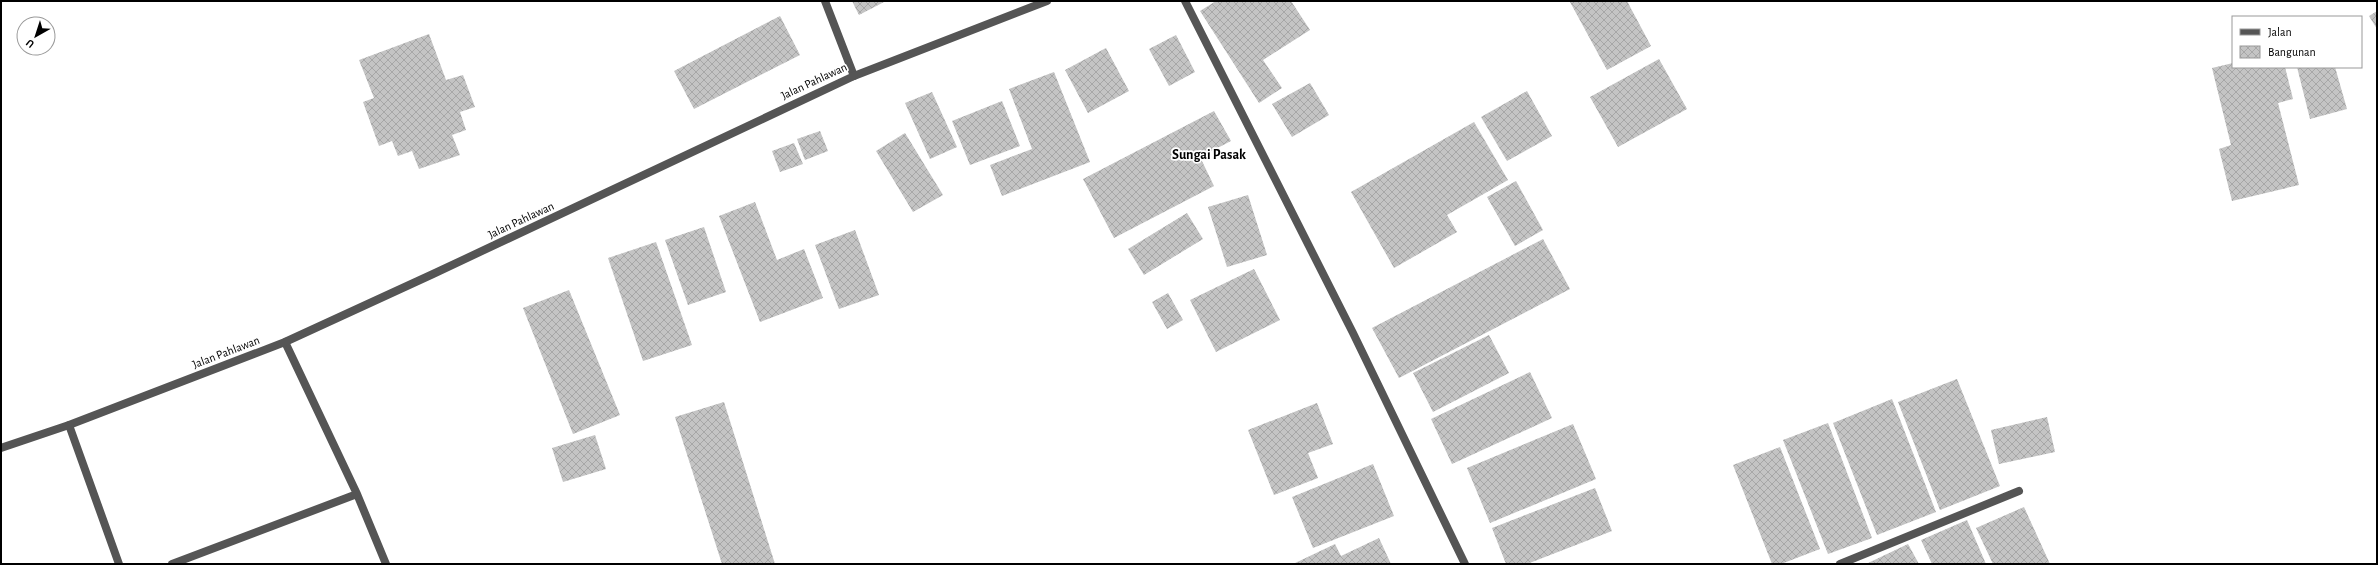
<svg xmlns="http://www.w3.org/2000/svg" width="2378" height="565" font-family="'Alegreya Sans',sans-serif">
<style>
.building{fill:url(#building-cross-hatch)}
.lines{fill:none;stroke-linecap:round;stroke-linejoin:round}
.service{stroke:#555;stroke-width:8}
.minor{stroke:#555;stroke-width:8}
.tertiary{stroke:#555;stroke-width:8}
.labels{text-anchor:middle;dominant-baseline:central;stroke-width:3.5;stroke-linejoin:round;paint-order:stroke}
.street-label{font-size:12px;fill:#000;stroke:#fff}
.quarter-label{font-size:14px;font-weight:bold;fill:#000;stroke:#fff}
</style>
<defs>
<pattern id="building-cross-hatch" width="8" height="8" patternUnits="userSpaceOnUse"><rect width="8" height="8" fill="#c4c4c4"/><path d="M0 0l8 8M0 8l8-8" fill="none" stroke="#a7a7a7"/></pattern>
</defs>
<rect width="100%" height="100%" fill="#fff"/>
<path class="building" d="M852,1H886L859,15Z
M1216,1H1291L1310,30L1263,60L1282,88L1259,103L1200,11Z
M1627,1L1651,46L1607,70L1570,2Z
M2377,11V29L2369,16Z
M780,16L800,55L694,109L674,71Z
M429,34L446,80L463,75L475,107L460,112L466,130L452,135L460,155L419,169L412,151L398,156L392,141L379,146L363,102L374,98L359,60Z
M1176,35L1195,72L1169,86L1149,49Z
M1106,48L1129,91L1088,113L1065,70Z
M1659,59L1687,109L1618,147L1590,97Z
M2233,63V67H2285L2293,99L2278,103L2299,185L2232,201L2219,149L2231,145L2212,68Z
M2297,67H2335L2347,109L2310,119Z
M1054,72L1090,162L1002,196L990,165L1032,149L1009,89Z
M1310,83L1329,115L1292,137L1272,104Z
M1527,91L1552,136L1507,161L1481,117Z
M932,92L957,147L930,159L905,103Z
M1002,101L1020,146L970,165L952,121Z
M1214,111L1231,141L1200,157L1214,186L1114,238L1083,179Z
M1474,122L1508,180L1447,215L1457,232L1394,268L1351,192Z
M820,131L828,151L805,160L797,139Z
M905,133L943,195L913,212L876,151Z
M794,143L803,164L780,172L772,151Z
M1516,181L1543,230L1515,246L1487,197Z
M1248,195L1267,255L1227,267L1208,207Z
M755,202L777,260L804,249L823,298L760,322L719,216Z
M1187,213L1203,239L1144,275L1128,249Z
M704,227L726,292L688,305L665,240Z
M855,230L879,295L839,309L815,245Z
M1543,239L1570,289L1399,378L1372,328Z
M656,242L692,345L643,361L608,258Z
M1254,269L1280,320L1216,352L1190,300Z
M569,290L620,415L573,434L523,308Z
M1168,293L1183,320L1167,329L1152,302Z
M1489,335L1509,373L1433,412L1413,373Z
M1530,372L1552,418L1452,464L1431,419Z
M1957,379L2000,486L1940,510L1898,402Z
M1892,399L1936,512L1877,535L1833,423Z
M724,402L775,564H722L675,417Z
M1317,403L1333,444L1308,453L1318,478L1274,495L1248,430Z
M2047,417L2055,452L1999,464L1991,430Z
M1828,423L1872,538L1828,554L1783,440Z
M1573,424L1596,479L1490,523L1467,468Z
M595,435L606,469L563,482L552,448Z
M1780,447L1820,549L1781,564H1772L1733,465Z
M1373,464L1394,516L1313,548L1292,497Z
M1595,488L1612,531L1527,564H1506L1492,528Z
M2024,507L2050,564H1993L1976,528Z
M1967,520L1986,564H1932L1921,540Z
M1379,538L1391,564H1293L1335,544L1341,556Z
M1908,544L1919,564H1866Z"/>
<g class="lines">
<path class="service" d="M285,342L357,494L386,564
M69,425L119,564
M172,564L357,494"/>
<path class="minor" d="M825,1L854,76
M1185,1L1353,333L1465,564
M1840,564L2019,491"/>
<path class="tertiary" d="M1,448L69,425L285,342L433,274L854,76L1047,1"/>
</g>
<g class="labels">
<g class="street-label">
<text transform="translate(814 81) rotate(-25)">Jalan Pahlawan</text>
<text transform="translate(521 220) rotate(-25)">Jalan Pahlawan</text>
<text transform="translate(226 352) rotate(-21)">Jalan Pahlawan</text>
</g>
<g class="quarter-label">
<text x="1209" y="155">Sungai Pasak</text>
</g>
</g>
<rect width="2378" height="565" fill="none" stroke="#000000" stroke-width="4"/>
<rect x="2232" y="16" width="130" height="52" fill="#ffffff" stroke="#999999"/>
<rect x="2240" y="29" width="20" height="6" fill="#555555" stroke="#999999"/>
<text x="2268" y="36" font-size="12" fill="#000000">Jalan</text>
<rect x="2240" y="46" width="20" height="12" fill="url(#building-cross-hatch)" stroke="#999999"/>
<text x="2268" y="56" font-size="12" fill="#000000">Bangunan</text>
<g transform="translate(36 36) rotate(219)"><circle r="19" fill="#ffffff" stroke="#999999"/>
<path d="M0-3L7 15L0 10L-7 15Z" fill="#000000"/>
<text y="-6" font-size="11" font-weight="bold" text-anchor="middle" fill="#000000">U</text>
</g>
</svg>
